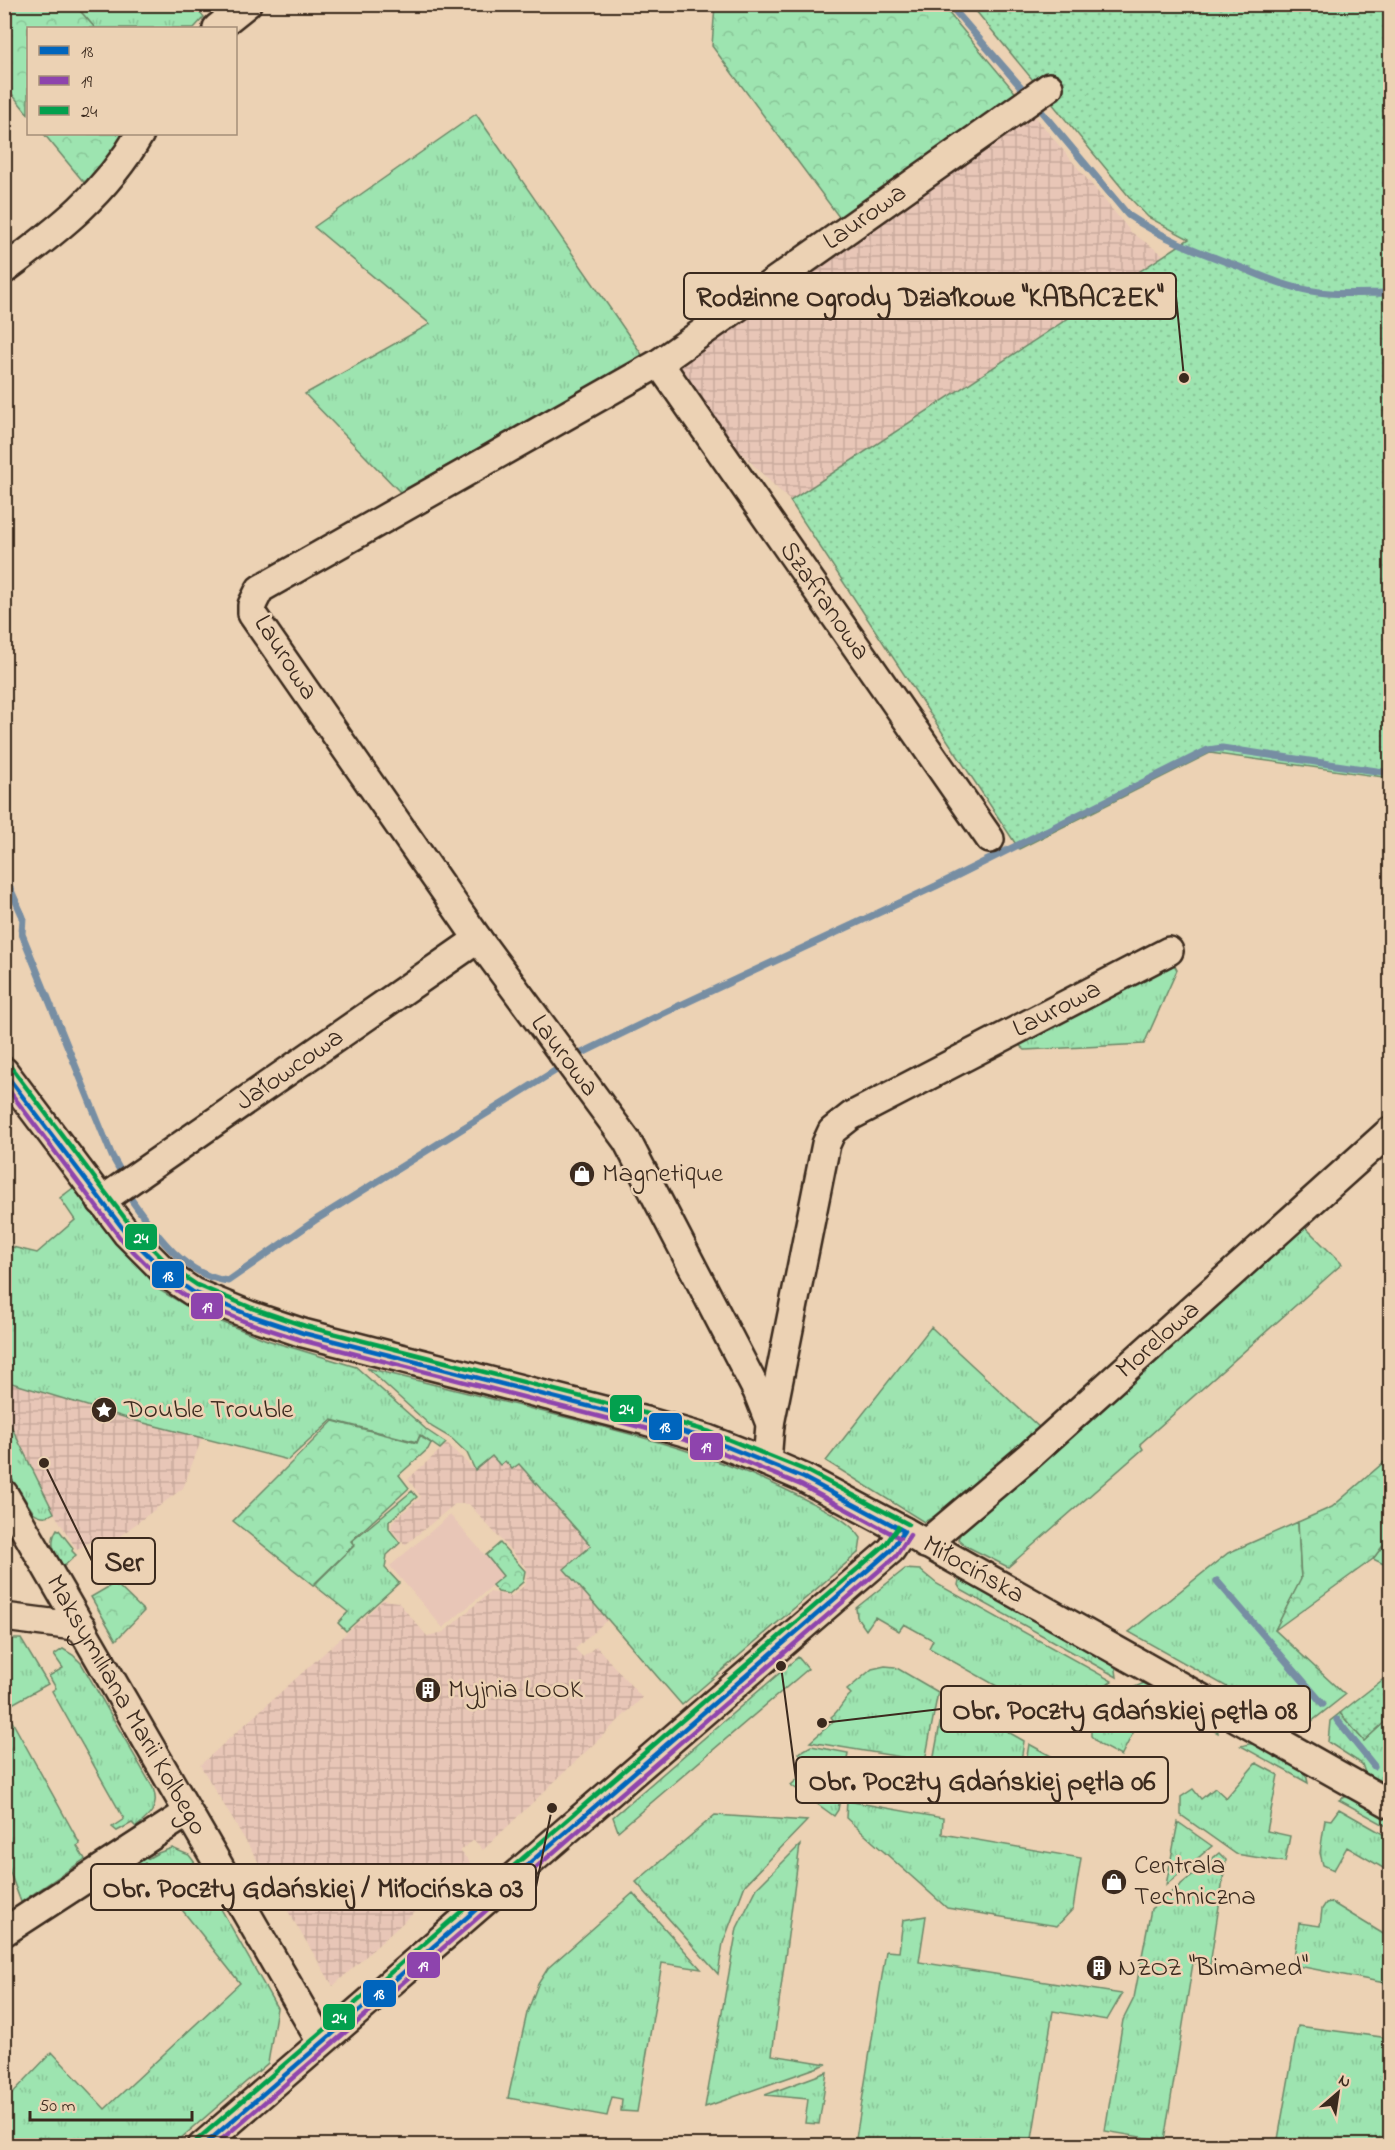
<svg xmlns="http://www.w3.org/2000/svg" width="1395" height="2150" font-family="'Indie Flower',sans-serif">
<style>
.built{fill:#e8c6b7}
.industrial{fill:url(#industrial-grid)}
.grass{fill:url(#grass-tufts);stroke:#6c8767;stroke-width:1.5}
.forest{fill:url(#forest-crowns);stroke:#6c8767;stroke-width:1.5}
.garden{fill:url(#garden-dots);stroke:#6c8767;stroke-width:1.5}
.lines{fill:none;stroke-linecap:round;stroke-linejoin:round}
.stream{stroke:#778ea3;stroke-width:7}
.minor-casing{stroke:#3b2a1e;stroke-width:32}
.minor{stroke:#ecd2b4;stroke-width:27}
.bus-1-casing{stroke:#ecd2b4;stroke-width:9}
.bus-2-casing{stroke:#ecd2b4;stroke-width:9}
.bus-3-casing{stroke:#ecd2b4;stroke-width:9}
.bus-1{stroke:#0065bd;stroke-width:4.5}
.bus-2{stroke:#8e44ad;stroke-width:4.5}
.bus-3{stroke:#03a04e;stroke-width:4.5}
.labels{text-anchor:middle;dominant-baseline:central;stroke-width:5;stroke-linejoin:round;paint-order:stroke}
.street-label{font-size:27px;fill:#3b2a1e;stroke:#ecd2b4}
.poi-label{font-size:27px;fill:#3b2a1e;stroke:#ecd2b4;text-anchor:start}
.leader{fill:none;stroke:#3b2a1e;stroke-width:2}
.callout-dot{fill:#3b2a1e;stroke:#ecd2b4;stroke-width:2}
.callout{fill:#ecd2b4;stroke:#3b2a1e;stroke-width:2}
.callout-label{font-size:28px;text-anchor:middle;font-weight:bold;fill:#3b2a1e}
.line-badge{stroke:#ecd2b4;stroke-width:2}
.badge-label{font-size:16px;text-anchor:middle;font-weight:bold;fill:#fff}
</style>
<defs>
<pattern id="industrial-grid" width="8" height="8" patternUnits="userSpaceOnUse" patternTransform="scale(1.5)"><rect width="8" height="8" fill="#e8c6b7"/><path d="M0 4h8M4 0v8" fill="none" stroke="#c8aa9d"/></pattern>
<pattern id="grass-tufts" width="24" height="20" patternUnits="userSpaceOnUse" patternTransform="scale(1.5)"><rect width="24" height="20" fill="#9de4b0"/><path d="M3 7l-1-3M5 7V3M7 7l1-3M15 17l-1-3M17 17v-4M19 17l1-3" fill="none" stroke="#88c497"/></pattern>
<pattern id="forest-crowns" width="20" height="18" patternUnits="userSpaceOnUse" patternTransform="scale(1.5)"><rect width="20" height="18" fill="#9de4b0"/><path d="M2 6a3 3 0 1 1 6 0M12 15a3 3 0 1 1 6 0" fill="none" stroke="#88c497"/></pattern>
<pattern id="garden-dots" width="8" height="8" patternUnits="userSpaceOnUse" patternTransform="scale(1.5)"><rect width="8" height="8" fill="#9de4b0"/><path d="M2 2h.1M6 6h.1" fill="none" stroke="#88c497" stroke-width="1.8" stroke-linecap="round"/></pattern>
</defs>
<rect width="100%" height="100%" fill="#ecd2b4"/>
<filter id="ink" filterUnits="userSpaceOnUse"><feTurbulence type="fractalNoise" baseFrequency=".0167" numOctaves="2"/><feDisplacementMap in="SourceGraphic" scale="12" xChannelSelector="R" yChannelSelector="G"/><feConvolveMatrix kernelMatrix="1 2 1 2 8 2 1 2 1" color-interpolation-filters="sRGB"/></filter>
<g filter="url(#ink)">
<path class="built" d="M450,1515L485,1555L500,1543L525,1571L523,1582L509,1594L498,1592L492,1586L443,1628L390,1566Z"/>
<path class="industrial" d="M1019,97L1131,232L1165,256L790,501L643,356Z
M5,1381L202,1438L183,1488L99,1552L91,1541L77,1550L54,1513L5,1414Z
M447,1444L475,1470L492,1456L500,1464L505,1460L519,1464L591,1546L565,1569L608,1619L575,1649L583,1657L596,1646L642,1698L483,1850L474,1840L460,1851L470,1862L333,1986L200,1765L383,1600L398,1602L427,1636L444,1632L490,1592L512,1596L526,1584L527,1569L469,1504H455L405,1545L391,1529L392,1522L421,1497L408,1479Z"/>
<path class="grass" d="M75,5H194L204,17L194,28H95Z
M476,114L643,356L400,492L305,394L430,324L314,227Z
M1171,959L1177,970L1144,1044L1025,1050L1007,1035Z
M73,1188L159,1290L199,1313L267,1340L356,1367L428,1431L446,1443L440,1449L420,1435L417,1442L332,1420L288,1460L140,1422L5,1381L4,1245L37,1253L75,1220L60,1198Z
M1300,1222L1342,1264L1140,1444L1143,1449L1008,1567L966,1546L958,1539L966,1522Z
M931,1327L1042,1430L955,1506L924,1522L826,1461Z
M367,1368C427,1383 488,1398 548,1413C638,1435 728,1458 810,1502C829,1512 849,1520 861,1538L859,1552L682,1705L564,1569L591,1546L519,1464L512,1469L505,1461L500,1465L492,1456L475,1470L467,1453L451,1438L432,1427Z
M5,1414L54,1513C47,1518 40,1517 33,1512L5,1468Z
M412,1491L417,1497L389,1521V1529L400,1543L387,1555L385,1568L399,1583L346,1631L338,1623L348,1612L314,1585L355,1545L352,1541Z
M1298,1522L1301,1580L1275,1630L1345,1695L1302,1729L1129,1632L1228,1553Z
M57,1529L59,1530L73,1548L72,1551L76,1555L63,1567C55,1553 48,1544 57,1529Z
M1390,1536V1564L1388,1566L1373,1559Z
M905,1569L920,1570L937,1584L1112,1681C1082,1703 1073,1719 1034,1707L929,1648L933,1640L904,1624L899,1631L875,1617L866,1630L857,1617L856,1608Z
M960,1576L1115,1663L1117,1677L961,1590L958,1585Z
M5,1639H21L48,1684L5,1708Z
M63,1649L73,1655L81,1663L153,1788C160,1807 150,1816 136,1827L132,1823L117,1831L112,1827L124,1819L52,1691L56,1688L49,1676L63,1668L54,1655Z
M798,1657L808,1669L618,1831L613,1817Z
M885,1666L895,1667L938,1692L925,1761L810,1742L834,1721L831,1717C840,1710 842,1702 851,1694L847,1690L872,1669Z
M1148,1681L1217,1722L1218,1733L1135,1687Z
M1134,1694L1160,1708L1154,1719L1143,1714L1121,1756L1100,1745L1091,1736V1728Z
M945,1696L1024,1741L1018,1781L996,1779L974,1769L933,1762Z
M1340,1713L1364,1741L1390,1717V1776L1386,1785L1365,1773L1362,1764L1328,1742L1330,1721Z
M8,1714L80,1844L77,1846L85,1859L21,1902L5,1859L4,1716Z
M1029,1744L1093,1779L1092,1793L1023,1782Z
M1249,1744H1259L1300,1767L1307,1778L1308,1783L1241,1746Z
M811,1746L848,1753L838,1810L834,1816L791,1785L811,1767L799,1753Z
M1256,1763L1278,1775L1267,1831L1290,1836L1285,1862L1236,1854L1181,1815V1797L1193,1789L1201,1799L1215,1788L1226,1798Z
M1344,1797L1355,1799L1390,1818V1828L1339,1800Z
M847,1801L943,1818L942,1834L1081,1858L1073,1909L1057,1926L947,1908L846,1818Z
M1339,1809L1390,1838V1872L1347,1847L1334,1870L1323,1865L1320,1853L1325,1819L1331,1820Z
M715,1815L807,1821L745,1885L723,1943L718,1974L636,1882Z
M1178,1822L1212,1846L1166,1885Z
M800,1845L772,2055L827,2064L705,2107L737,1928L757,1888Z
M172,1848L189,1855L195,1863L277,2008L268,2063L173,2145L5,2146V2101L52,2052L105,2109L240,1983L145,1863L134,1870L137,1861L143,1854L147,1859L158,1853Z
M1219,1853L1226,1860L1210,1965L1193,1963L1164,2141L1105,2131L1123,2020L1134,1998L1151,1909Z
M633,1893L701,1969L662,1963L637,2112L621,2111L622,2099L612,2097L607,2116L508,2098L527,2013L538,1984L548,1968Z
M1331,1902L1390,1938V1984L1293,1965L1299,1923L1320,1926L1322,1909L1326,1903Z
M926,1916L919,1962L1122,1994L1107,2020L1053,2011L1031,2145H855L886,1951L899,1952L903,1920Z
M1298,2026L1389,2038L1386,2053L1390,2054V2145H1277Z
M827,2072L819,2124L805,2123L808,2099L765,2095Z"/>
<path class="forest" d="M4,5H75L95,28H28V114L12,94L8,95L5,93Z
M715,5H942L1019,97L842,221L712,46Z
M44,134H129L87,186Z
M333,1421L417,1443L420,1436L431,1443L428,1449L399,1475L409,1488L351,1541L354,1545L313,1585L233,1521Z
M1390,1457V1536L1373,1559L1275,1630L1301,1579L1298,1522L1332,1507Z
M500,1543L525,1571L523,1582L509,1594L498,1592L492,1585L503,1576L486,1555Z
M115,1583L144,1611L116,1640L91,1597Z"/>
<path class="garden" d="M971,5H1390V778L1210,753L1019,849L790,501L1189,239L1148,217L1131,199Z
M1390,1674V1717L1364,1741L1340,1713Z"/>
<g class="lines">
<path class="stream" d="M949,4L1028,95
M1035,104L1128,215C1164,239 1197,251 1237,266C1258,274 1280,285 1302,289C1331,296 1362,293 1390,293
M4,875L23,917L22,934L112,1156L121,1172
M578,1055L668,1011L936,886L1208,750L1222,748L1390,773
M128,1195C153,1230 183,1276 228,1281L317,1219L558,1069
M1217,1581L1323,1704
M1337,1720L1374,1766"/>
<g class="minor-casing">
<g id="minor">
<path d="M217,28L247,4"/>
<path d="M4,270C59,229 105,194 140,134"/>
<path id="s1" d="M659,363L990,839"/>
<path id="s2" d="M4,1071L127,1234L168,1275L193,1292L249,1315L303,1333L646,1421L708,1439L767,1462L804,1478L904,1531L1390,1804"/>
<path id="s3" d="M101,1201L478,939"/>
<path id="s4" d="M770,1424L826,1144L832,1131L851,1116L1169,951"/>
<path id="s5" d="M767,1462L770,1424L757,1391L627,1141L478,939L252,614V605L260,589L659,363L1049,87"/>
<path id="s6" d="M4,1494L321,2042"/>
<path id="s7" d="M925,1544L1029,1456L1390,1131"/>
<path d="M4,1617L82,1627"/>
<path d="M4,1932L187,1813"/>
<path d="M202,2146L891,1550L904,1531"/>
</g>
</g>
<use href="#minor" class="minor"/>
<g class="bus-1-casing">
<path id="bus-1" d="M4,1072L127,1234L168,1275L193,1292L249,1315L303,1333L646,1421L708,1439L804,1478L904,1531
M203,2146L891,1550L904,1531"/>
</g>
<g class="bus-2-casing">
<path id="bus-2" d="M4,1084L121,1239L163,1281L190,1299L246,1322L301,1340L644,1428L706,1446L801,1485L900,1538
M214,2146L896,1556L910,1535"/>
</g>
<g class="bus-3-casing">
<path id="bus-3" d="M10,1066L133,1229L173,1269L197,1285L252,1308L305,1326L648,1414L710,1432L807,1471L908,1524
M197,2140L885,1545L898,1527"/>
</g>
<use href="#bus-1" class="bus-1"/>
<use href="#bus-2" class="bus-2"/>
<use href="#bus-3" class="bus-3"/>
</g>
</g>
<defs>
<g id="shop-disc" transform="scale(1.35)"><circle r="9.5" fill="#3b2a1e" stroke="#ecd2b4"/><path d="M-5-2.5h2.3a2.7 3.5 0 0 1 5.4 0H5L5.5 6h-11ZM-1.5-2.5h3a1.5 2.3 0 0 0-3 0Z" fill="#fff"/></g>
<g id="sight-disc" transform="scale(1.35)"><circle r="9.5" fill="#3b2a1e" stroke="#ecd2b4"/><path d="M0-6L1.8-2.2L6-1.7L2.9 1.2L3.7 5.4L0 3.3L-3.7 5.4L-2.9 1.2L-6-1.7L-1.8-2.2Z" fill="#fff"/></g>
<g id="building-disc" transform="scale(1.35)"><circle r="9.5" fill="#3b2a1e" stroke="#ecd2b4"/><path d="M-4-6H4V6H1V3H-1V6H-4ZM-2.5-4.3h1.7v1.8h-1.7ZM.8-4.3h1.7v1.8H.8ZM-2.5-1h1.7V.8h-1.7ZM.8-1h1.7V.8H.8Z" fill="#fff"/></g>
</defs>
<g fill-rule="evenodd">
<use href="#shop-disc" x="582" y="1174"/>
<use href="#sight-disc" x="104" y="1410"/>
<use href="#building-disc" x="428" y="1690"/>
<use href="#shop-disc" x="1114" y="1882"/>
<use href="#building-disc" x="1099" y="1968"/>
</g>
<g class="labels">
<g class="street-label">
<text stroke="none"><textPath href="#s5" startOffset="1740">Laurowa</textPath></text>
<text stroke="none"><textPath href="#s1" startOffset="290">Szafranowa</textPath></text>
<text transform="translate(285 658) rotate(57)">Laurowa</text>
<text stroke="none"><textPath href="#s4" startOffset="556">Laurowa</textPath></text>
<text transform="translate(564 1056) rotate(53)">Laurowa</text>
<text stroke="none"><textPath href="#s3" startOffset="230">Jałowcowa</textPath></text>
<text stroke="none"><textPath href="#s7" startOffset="310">Morelowa</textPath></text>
<text stroke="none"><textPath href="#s2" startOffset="1125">Miłocińska</textPath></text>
<text stroke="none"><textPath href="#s6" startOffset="244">Maksymiliana Marii Kolbego</textPath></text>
</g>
<g class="poi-label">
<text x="602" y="1174">Magnetique</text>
<text x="124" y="1410">Double Trouble</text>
<text x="448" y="1690">Myjnia LOOK</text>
<text x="1134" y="1866">Centrala<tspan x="1134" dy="31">Techniczna</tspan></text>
<text x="1118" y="1968">NZOZ "Bimamed"</text>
</g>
</g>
<path class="leader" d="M1184 378L1176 296M44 1463L92 1561M822 1723L941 1709M781 1666L796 1780M552 1808L536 1887"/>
<g class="callout-dot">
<circle cx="1184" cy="378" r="6"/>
<circle cx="44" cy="1463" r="6"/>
<circle cx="822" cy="1723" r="6"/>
<circle cx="781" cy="1666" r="6"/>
<circle cx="552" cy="1808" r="6"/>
</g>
<g class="callout">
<rect x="684" y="273" width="492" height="46" rx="6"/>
<rect x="92" y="1538" width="63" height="46" rx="6"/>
<rect x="941" y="1686" width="369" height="46" rx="6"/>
<rect x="796" y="1757" width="372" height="46" rx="6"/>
<rect x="91" y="1864" width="445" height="46" rx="6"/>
</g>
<g class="callout-label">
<text x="930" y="306">Rodzinne Ogrody Działkowe "KABACZEK"</text>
<text x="124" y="1571">Ser</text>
<text x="1125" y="1719">Obr. Poczty Gdańskiej pętla 08</text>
<text x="982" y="1790">Obr. Poczty Gdańskiej pętla 06</text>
<text x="313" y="1897">Obr. Poczty Gdańskiej / Miłocińska 03</text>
</g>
<g class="line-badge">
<rect x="124" y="1223" width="34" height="28" rx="6" fill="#03a04e"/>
<rect x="151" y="1260" width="34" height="29" rx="6" fill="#0065bd"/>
<rect x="190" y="1292" width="34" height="28" rx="6" fill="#8e44ad"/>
<rect x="609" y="1394" width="34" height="29" rx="6" fill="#03a04e"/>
<rect x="648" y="1412" width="35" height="29" rx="6" fill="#0065bd"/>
<rect x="689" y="1432" width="35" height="29" rx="6" fill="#8e44ad"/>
<rect x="406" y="1951" width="35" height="28" rx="6" fill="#8e44ad"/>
<rect x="362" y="1979" width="35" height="29" rx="6" fill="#0065bd"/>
<rect x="322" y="2003" width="34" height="28" rx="6" fill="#03a04e"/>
</g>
<g class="badge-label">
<text x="141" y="1243">24</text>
<text x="168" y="1281">18</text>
<text x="207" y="1312">19</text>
<text x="626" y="1414">24</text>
<text x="665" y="1432">18</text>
<text x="706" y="1452">19</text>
<text x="423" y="1971">19</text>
<text x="379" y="1999">18</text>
<text x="339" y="2023">24</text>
</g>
<rect width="1395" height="2150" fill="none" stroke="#ecd2b4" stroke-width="24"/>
<rect x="12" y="12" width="1371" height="2126" fill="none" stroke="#3b2a1e" stroke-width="2" filter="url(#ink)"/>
<rect x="27" y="27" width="210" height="108" fill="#ecd2b4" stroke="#a58f78" stroke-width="1.5"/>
<rect x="39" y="46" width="30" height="9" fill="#0065bd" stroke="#a58f78" stroke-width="1.5"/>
<text x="81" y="57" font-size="18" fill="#3b2a1e">18</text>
<rect x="39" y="76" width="30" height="9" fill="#8e44ad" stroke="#a58f78" stroke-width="1.5"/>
<text x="81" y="87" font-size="18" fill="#3b2a1e">19</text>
<rect x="39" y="106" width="30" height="9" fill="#03a04e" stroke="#a58f78" stroke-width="1.5"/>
<text x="81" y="117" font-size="18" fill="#3b2a1e">24</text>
<g transform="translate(1338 2093) rotate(29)" stroke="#ecd2b4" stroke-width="4.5" paint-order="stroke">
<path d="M0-4.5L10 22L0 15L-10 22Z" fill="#3b2a1e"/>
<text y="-9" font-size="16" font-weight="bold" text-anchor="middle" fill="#3b2a1e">N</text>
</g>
<path d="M30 2111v9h162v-9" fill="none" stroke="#3b2a1e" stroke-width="3"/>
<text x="39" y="2111" font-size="18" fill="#3b2a1e" stroke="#ecd2b4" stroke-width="4.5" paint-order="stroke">50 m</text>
</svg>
